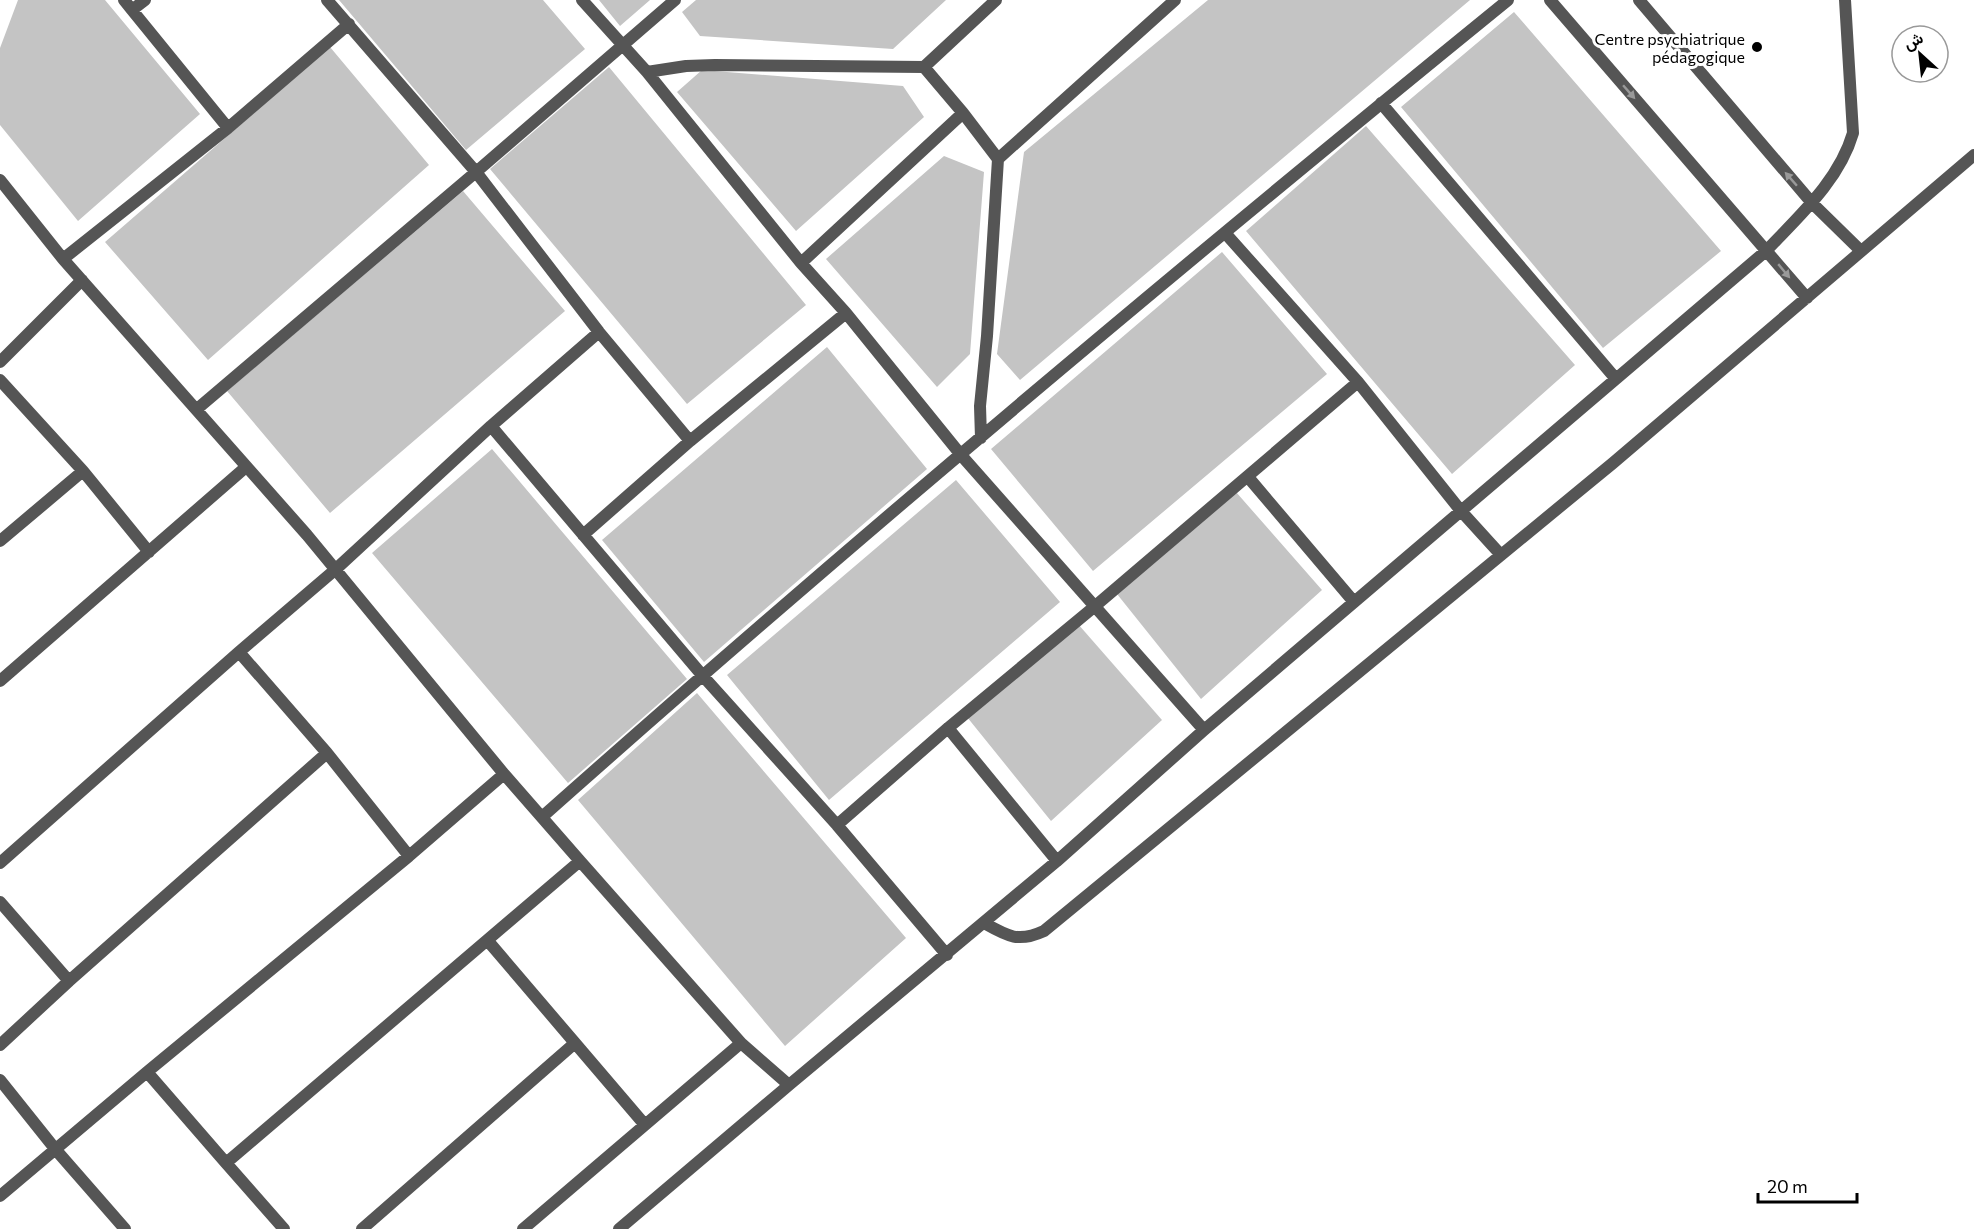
<svg xmlns="http://www.w3.org/2000/svg" width="1974" height="1229" font-family="Commissioner,Vazirmatn,sans-serif">
<style>
.building{fill:#c4c4c4}
.lines{fill:none;stroke-linecap:round;stroke-linejoin:round}
.street{stroke:#555;stroke-width:12}
.oneway{fill:#999}
.poi-dot{fill:#000;stroke:#fff;stroke-width:2}
.labels{text-anchor:middle;dominant-baseline:central;stroke-width:6;stroke-linejoin:round;paint-order:stroke}
.poi-label{font-size:16px;fill:#000;stroke:#fff;text-anchor:end}
</style>
<rect width="100%" height="100%" fill="#fff"/>
<path class="building" d="M18,0H105L200,114L78,221L0,125V48Z
M339,0H543L585,49L466,150Z
M599,0H650L620,26Z
M696,0H946L893,49L700,36L682,12Z
M1208,0H1470L1020,380L997,354L1024,152Z
M1514,12L1721,251L1603,348L1401,107Z
M330,47L429,165L208,360L105,242Z
M609,67L806,305L687,404L490,169Z
M702,70L903,86L924,117L796,231L677,92Z
M1366,126L1575,365L1452,474L1246,231Z
M944,156L984,172L970,354L937,387L826,259Z
M463,191L565,311L330,513L227,391Z
M1222,252L1327,374L1093,571L991,449Z
M827,347L927,469L704,662L602,540Z
M492,449L687,679L568,783L372,553Z
M956,480L1060,602L829,800L727,675Z
M1236,492L1322,590L1201,699L1117,594Z
M1078,624L1162,720L1051,821L967,717Z
M697,693L906,938L785,1046L578,800Z"/>
<g class="lines">
<path class="street" d="M124,0L132,10L145,0
M327,0L476,172L599,332L690,441
M582,0L647,72L801,263L846,313L961,455L1204,730
M1550,0L1807,298
M1639,0L1812,203L1861,251
M132,10L228,128
M924,67L963,113L998,159
M647,72L686,66L715,65L924,67L996,0
M1381,103L1616,379
M0,180L63,259L307,535L504,774L580,861L741,1043L789,1085L1057,861L1204,730L1766,251C1799,216 1839,181 1853,133L1845,0
M1226,234L1358,382L1461,511L1501,555
M63,259L228,128L349,24
M801,263L963,113
M0,362L82,280
M0,380L83,471L149,552
M197,409L476,172L675,0
M491,426L702,675L837,825L947,955
M981,438L980,406L987,336L998,159L1175,0
M1248,477L1354,602
M583,535L690,441L846,313
M0,541L83,471
M239,652L327,753L409,856
M0,681L246,467
M948,728L1057,861
M542,817C857,537 1181,266 1508,0
M837,825L948,728L1094,607L1358,382
M0,863L239,652L336,569L491,426L599,332
M0,902L69,981
M984,923C1007,936 1018,943 1044,931L1613,463L1974,155
M575,1043L645,1125
M0,1045L69,981L327,753
M147,1072L226,1163
M0,1080L56,1150L125,1229
M0,1196L147,1072L409,856L504,774
M284,1229L226,1163L580,861
M362,1229L575,1043L488,941
M523,1229L741,1043
M619,1229L789,1085"/>
</g>
<defs><path id="oneway-solid" d="M-6-.8H1V-3.2L6.5 0L1 3.2V.8H-6Z" transform="scale(1.5)"/></defs>
<g class="oneway">
<use href="#oneway-solid" transform="translate(1629 92) rotate(49)"/>
<use href="#oneway-solid" transform="translate(1791 179) rotate(-131)"/>
<use href="#oneway-solid" transform="translate(1784 271) rotate(50)"/>
</g>
<circle class="poi-dot" cx="1757" cy="47" r="6"/>
<g class="labels">
<g class="poi-label">
<text x="1745" y="38">Centre psychiatrique<tspan x="1745" dy="18">pédagogique</tspan></text>
</g>
</g>
<g transform="translate(1920 54) rotate(333)"><circle r="28" fill="#ffffff" stroke="#999999" stroke-width="1.5"/>
<path d="M0-4.5L10 22L0 15L-10 22Z" fill="#000000"/>
<text y="-9" font-size="16" font-weight="bold" text-anchor="middle" fill="#000000">ش</text>
</g>
<path d="M1758 1193v9h99v-9" fill="none" stroke="#000000" stroke-width="3"/>
<text x="1767" y="1193" font-size="18" fill="#000000" stroke="#ffffff" stroke-width="4.5" paint-order="stroke">20 m</text>
</svg>
